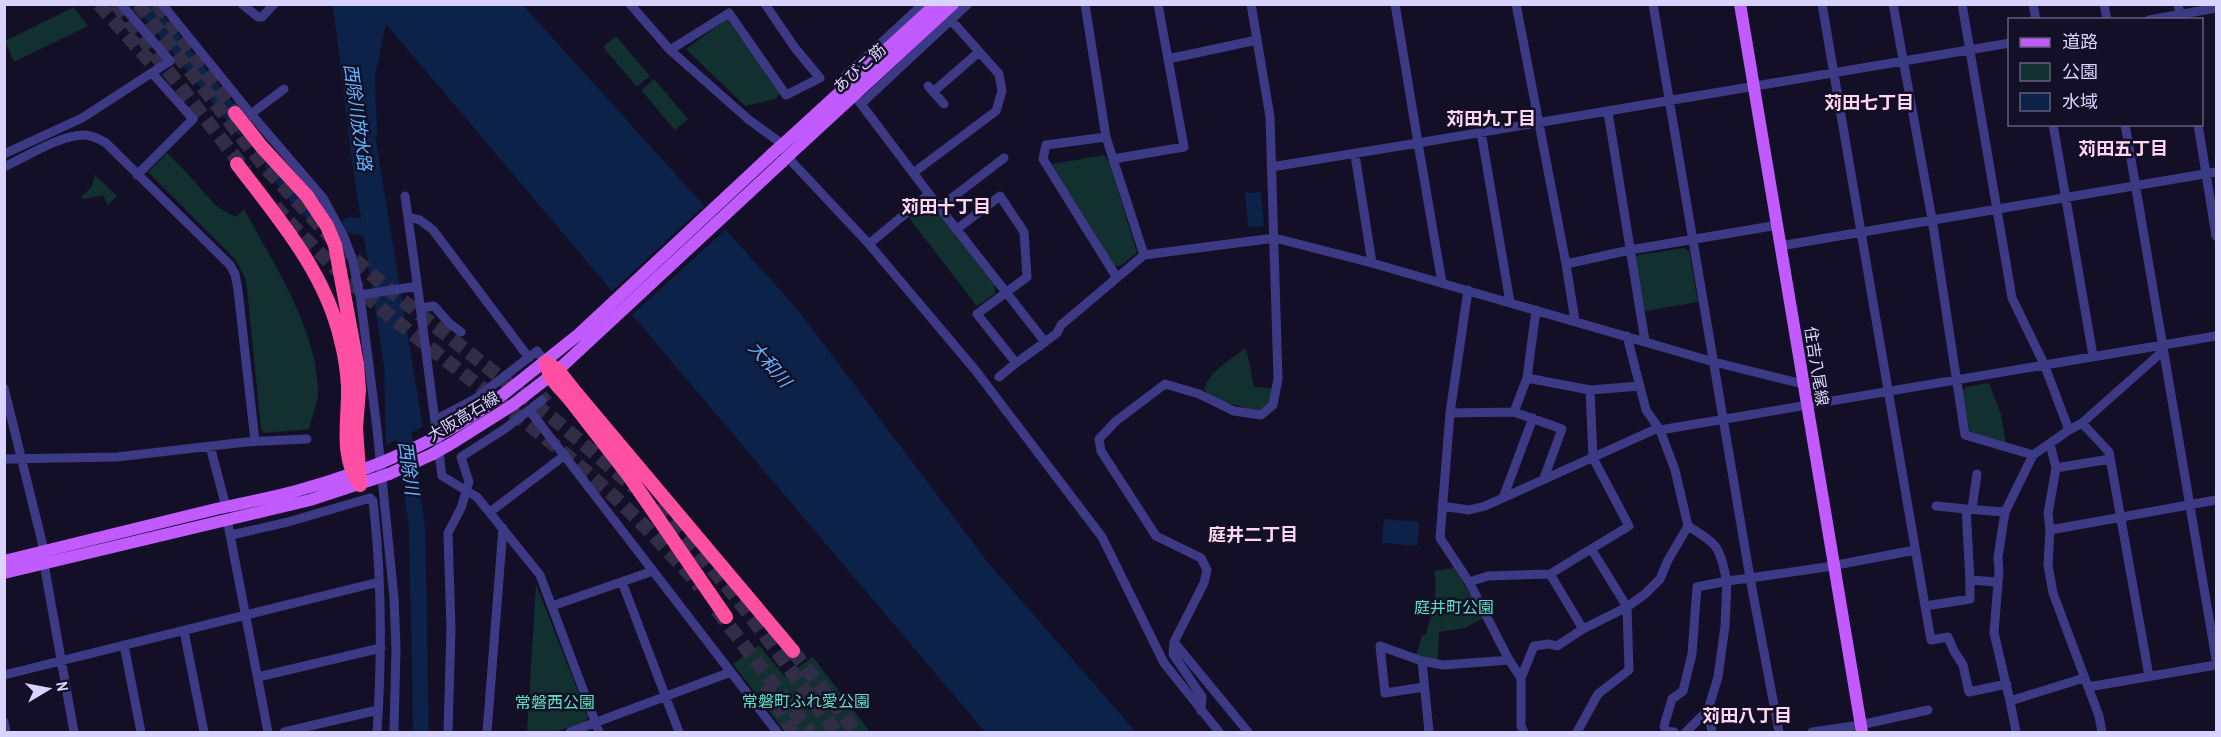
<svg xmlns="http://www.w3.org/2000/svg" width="2221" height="737" font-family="'Archivo Narrow','Noto Sans JP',sans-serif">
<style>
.green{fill:#12302f}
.water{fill:#0c2248}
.pier{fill:#130f26}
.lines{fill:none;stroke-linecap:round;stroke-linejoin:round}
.river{stroke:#0c2248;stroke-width:16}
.minor-tunnel{stroke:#312d47;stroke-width:9;stroke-dasharray:9 4.5;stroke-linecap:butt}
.highway-tunnel{stroke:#312d47;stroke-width:14;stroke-dasharray:14 7;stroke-linecap:butt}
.minor{stroke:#3d3a85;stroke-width:9}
.major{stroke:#c25bff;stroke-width:12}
.highway{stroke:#ff4fa3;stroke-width:14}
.minor-bridge{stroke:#3d3a85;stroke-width:9}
.major-bridge{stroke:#c25bff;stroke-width:12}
.highway-bridge{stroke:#ff4fa3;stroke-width:14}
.labels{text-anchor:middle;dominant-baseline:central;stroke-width:5;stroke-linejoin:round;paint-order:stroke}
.street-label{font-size:16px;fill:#d9d4ff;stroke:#130f26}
.park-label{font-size:16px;fill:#5fe0c0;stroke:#130f26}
.neighbourhood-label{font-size:18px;font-weight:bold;fill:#ffd6f0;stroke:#130f26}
.water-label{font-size:18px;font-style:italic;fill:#62b6ff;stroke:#130f26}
</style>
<rect width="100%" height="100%" fill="#130f26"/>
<path class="green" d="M74,7L88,26L14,62L5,41Z
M727,19L780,92L776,99L745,106L686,49Z
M616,36L650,76L637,87L603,47Z
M654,79L688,119L675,130L641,90Z
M167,153L187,173L216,206L236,217L244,209C273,263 318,330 318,393C317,404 312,417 309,429L265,433L261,429L246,280L236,260L148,172Z
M1104,155L1110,164L1137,253L1120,266H1114L1052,164Z
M95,175L117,196L108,205L103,195L84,199L81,197L91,188Z
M928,203L932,204L995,282V294L977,306L909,218Z
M1684,248L1689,251L1698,302L1645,311L1635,258L1639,255Z
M1246,348L1254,387L1273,388C1271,400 1269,407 1256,411L1211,398L1204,389C1210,371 1231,359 1246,348Z
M1989,383L2001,414L2006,444L1970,434L1962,392L1966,387Z
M1455,568L1483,618L1465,628L1439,632L1438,662L1416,655L1422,636L1426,634C1431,614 1439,592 1434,571Z
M536,584L588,717L585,722L555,732H527Z
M759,645L785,677L813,657L870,732H785L733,664Z"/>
<path class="water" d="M333,5H523L799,311L986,560L1136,732H985L386,24L375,75L377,135L375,136L423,427L386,445L384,365L352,162Z
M1261,192L1264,226L1248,227L1245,193Z
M1384,519L1419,522L1417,546L1382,543Z"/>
<path class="pier" d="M706,204L727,228L630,317L610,293Z"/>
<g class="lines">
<path class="river" d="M144,4L242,127
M273,166L305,207L316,214
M350,225L375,229
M401,415L417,527L421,732"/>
<path class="minor-tunnel" d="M542,400L561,385"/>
<path class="highway-tunnel" d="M99,4L154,66
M116,4L246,171
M138,4L264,166L340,247L393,293L560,424L635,488
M157,4L235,113
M275,206C389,338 550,420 667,550C678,562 690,574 700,587
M655,508C725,574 779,656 836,732
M717,610L810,732
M793,651L856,732
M765,685L793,732"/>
<path class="minor" d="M162,4L251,114L323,198L344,237L352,258L360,295L377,429L394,598L396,648L394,732
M242,4L258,17H262L274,4
M630,4L670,50L748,119L778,141L793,163L869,244L976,371L1102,537L1164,663L1219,732
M923,4L841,80L861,104L929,194L1045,342L1057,333L1061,325L1144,255L1113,159L1184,147L1158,4
M1085,4L1106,137L1113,159
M1395,4L1418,143L2010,43
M1516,4L1566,264L1575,321
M1653,4L1750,578L1826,567L1915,550
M1822,4L1925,606
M1893,4L1932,219L1965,435L2033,455
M1962,4L2012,298L2044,364L2069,430L2033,455L2005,512L1966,509L1970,580L1997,582
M2033,4L2036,20
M2104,4L2107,20
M2178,4L2181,20
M2149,20L2216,8
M670,50L729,13L786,95L820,78L795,48L765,4
M1168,59L1257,40
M928,86L944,104
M933,92L979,52
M861,104L968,4
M1608,112L1645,341
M251,114L284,89
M2053,124L2093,356
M2125,124L2216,659
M2198,124L2216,236
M1481,132L1510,302
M1106,137L1046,145L1043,159L1117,278
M4,154L82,118L170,61L121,4
M1355,155L1372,263
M4,167C26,157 60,135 84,135C92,135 99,139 106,143L230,265L235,274L238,290L255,441
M1271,167L1418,143L1442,283
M913,173L996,111L1002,91L999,74L951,20
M137,175L193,119L152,73
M405,196L418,290
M940,207L1004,158
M408,217L420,220L433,230L529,358
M957,229L1000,196L1024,232L1027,277L977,314L1016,363L1045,342
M869,244L929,194
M1780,246L2216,172
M1144,255L1275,238L1372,263L1714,362L1803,384
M1566,264L1630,250L1778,225
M412,287L418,290L442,476L477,497L540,575L599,732
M1468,290L1450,413L1440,538L1469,582L1509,660L1521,678V726L1524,732
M420,308L434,306L449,323L461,332
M1627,336L1646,410L1660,430L1675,470L1688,526C1720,546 1718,545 1727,581L1750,578L1779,732
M999,377L1016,363
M1527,378L1590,390L1640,386
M4,388L42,542L44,564L74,732
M530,411L777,732
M1514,412L1562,429L1544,478
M1450,413L1514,412L1527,378L1536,310
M435,420L475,399L537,351L548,365
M2082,423L2163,351
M1660,430L2216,336
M2069,430L2082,423L2109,452L2149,676
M2050,444L2056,468L2048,514L2050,530L2048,565L2053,593L2099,716L2102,732
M210,446L226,507
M4,459L117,457L246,442L307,439
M2056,468L2110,459
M1503,498L1533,418
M1442,506L1469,510L1485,506L1658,428
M1936,506L1966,509
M1972,509L1977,474
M490,512L565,455
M2005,512L1998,557L1999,570L1994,633L2010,701L2084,678
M227,519L268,732
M2050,530L2216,500
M231,535L288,522L370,498L373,501C382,577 382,656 377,732
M1550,574L1583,629
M1970,580V599L1925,606L1931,640L1948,637L1954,651L1963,665L1969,692L2007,684
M622,582L679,732
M1469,582L1488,576L1550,574L1629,526L1593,458L1590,390
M552,606L653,571
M184,631L204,732
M1174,642L1173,654L1202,697L1201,711
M124,645L141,732
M1422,661L1429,732
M4,675L379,582
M258,677L381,648
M1521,678L1534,646L1549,644L1557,646L1583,629L1627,607L1645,594L1660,579L1668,560L1688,526
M1424,687L1385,693L1380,646L1422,661L1443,665L1509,660
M2088,687L2216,665
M2010,701L2016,732
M4,722L6,732
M284,732L378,710
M448,732L451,629L448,533L461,508L469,482L461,457L506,428L542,400
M487,732L503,528
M570,732L731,672
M1248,732L1174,642L1204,583L1207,570L1201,558L1156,536L1101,451L1099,439L1116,421L1165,384L1199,394L1234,411L1261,415L1273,405L1278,379L1270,117L1251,4
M1577,732L1598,694L1629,670L1627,607L1592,550
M1674,732L1666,731L1664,726L1672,699L1683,691L1692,654L1697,587L1727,581L1725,626L1718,677L1708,710L1712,732
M1686,732L1708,710
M1812,732L1860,725L1928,710"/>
<path class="major" d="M1740,4L1862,732
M773,153L792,136
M782,162L800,145
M433,454L454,442L514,404
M4,561C75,543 146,526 216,509C243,503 270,498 296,491C370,471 444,440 505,393
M4,573L310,500L389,474"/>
<path class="highway" d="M235,113L261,146L307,196L327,226L335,245L357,364L359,390L356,428L360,485
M237,164C278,218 326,273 341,341C345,356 347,371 348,386C349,420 339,455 360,485
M577,394L793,651
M571,401L629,476L726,617"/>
<path class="minor-bridge" d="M360,295L412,287"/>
<path class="major-bridge" d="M792,136L936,4
M800,145L953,4
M505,393L579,334L773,153
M514,404L558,370L782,162
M389,474L433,454"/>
<path class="highway-bridge" d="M546,362L550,377L571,401
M546,362L558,370L577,394"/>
</g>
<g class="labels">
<g class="street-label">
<text transform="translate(859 68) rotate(-42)">あびこ筋</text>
<text transform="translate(1817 366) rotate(81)">住吉八尾線</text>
<text transform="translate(463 416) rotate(-31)">大阪高石線</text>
</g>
<g class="park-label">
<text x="1454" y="607">庭井町公園</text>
<text x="806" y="701">常磐町ふれ愛公園</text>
<text x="555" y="702">常磐西公園</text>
</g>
<g class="neighbourhood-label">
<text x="1869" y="102">苅田七丁目</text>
<text x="1491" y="118">苅田九丁目</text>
<text x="2123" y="148">苅田五丁目</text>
<text x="946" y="206">苅田十丁目</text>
<text x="1253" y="534">庭井二丁目</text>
<text x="1747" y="715">苅田八丁目</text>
</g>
<g class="water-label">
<text transform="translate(358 117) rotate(82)">西除川放水路</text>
<text transform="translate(770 364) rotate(49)">大和川</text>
<text transform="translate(409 468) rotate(82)">西除川</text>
</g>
</g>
<rect width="2221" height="737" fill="none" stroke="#d9d4ff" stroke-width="12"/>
<rect x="2008" y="18" width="195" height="108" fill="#130f26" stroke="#625e7d" stroke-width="1.5"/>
<rect x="2020" y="38" width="30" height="9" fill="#c25bff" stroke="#625e7d" stroke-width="1.5"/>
<text x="2062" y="48" font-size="18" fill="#d9d4ff">道路</text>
<rect x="2020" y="63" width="30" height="18" fill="#12302f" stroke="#625e7d" stroke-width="1.5"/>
<text x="2062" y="78" font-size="18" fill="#d9d4ff">公園</text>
<rect x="2020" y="93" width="30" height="18" fill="#0c2248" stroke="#625e7d" stroke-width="1.5"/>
<text x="2062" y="108" font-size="18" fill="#d9d4ff">水域</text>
<g transform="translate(48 689) rotate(80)" stroke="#130f26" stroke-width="4.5" paint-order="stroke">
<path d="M0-4.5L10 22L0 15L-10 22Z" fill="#d9d4ff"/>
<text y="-9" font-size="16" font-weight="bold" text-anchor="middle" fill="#d9d4ff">N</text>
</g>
</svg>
